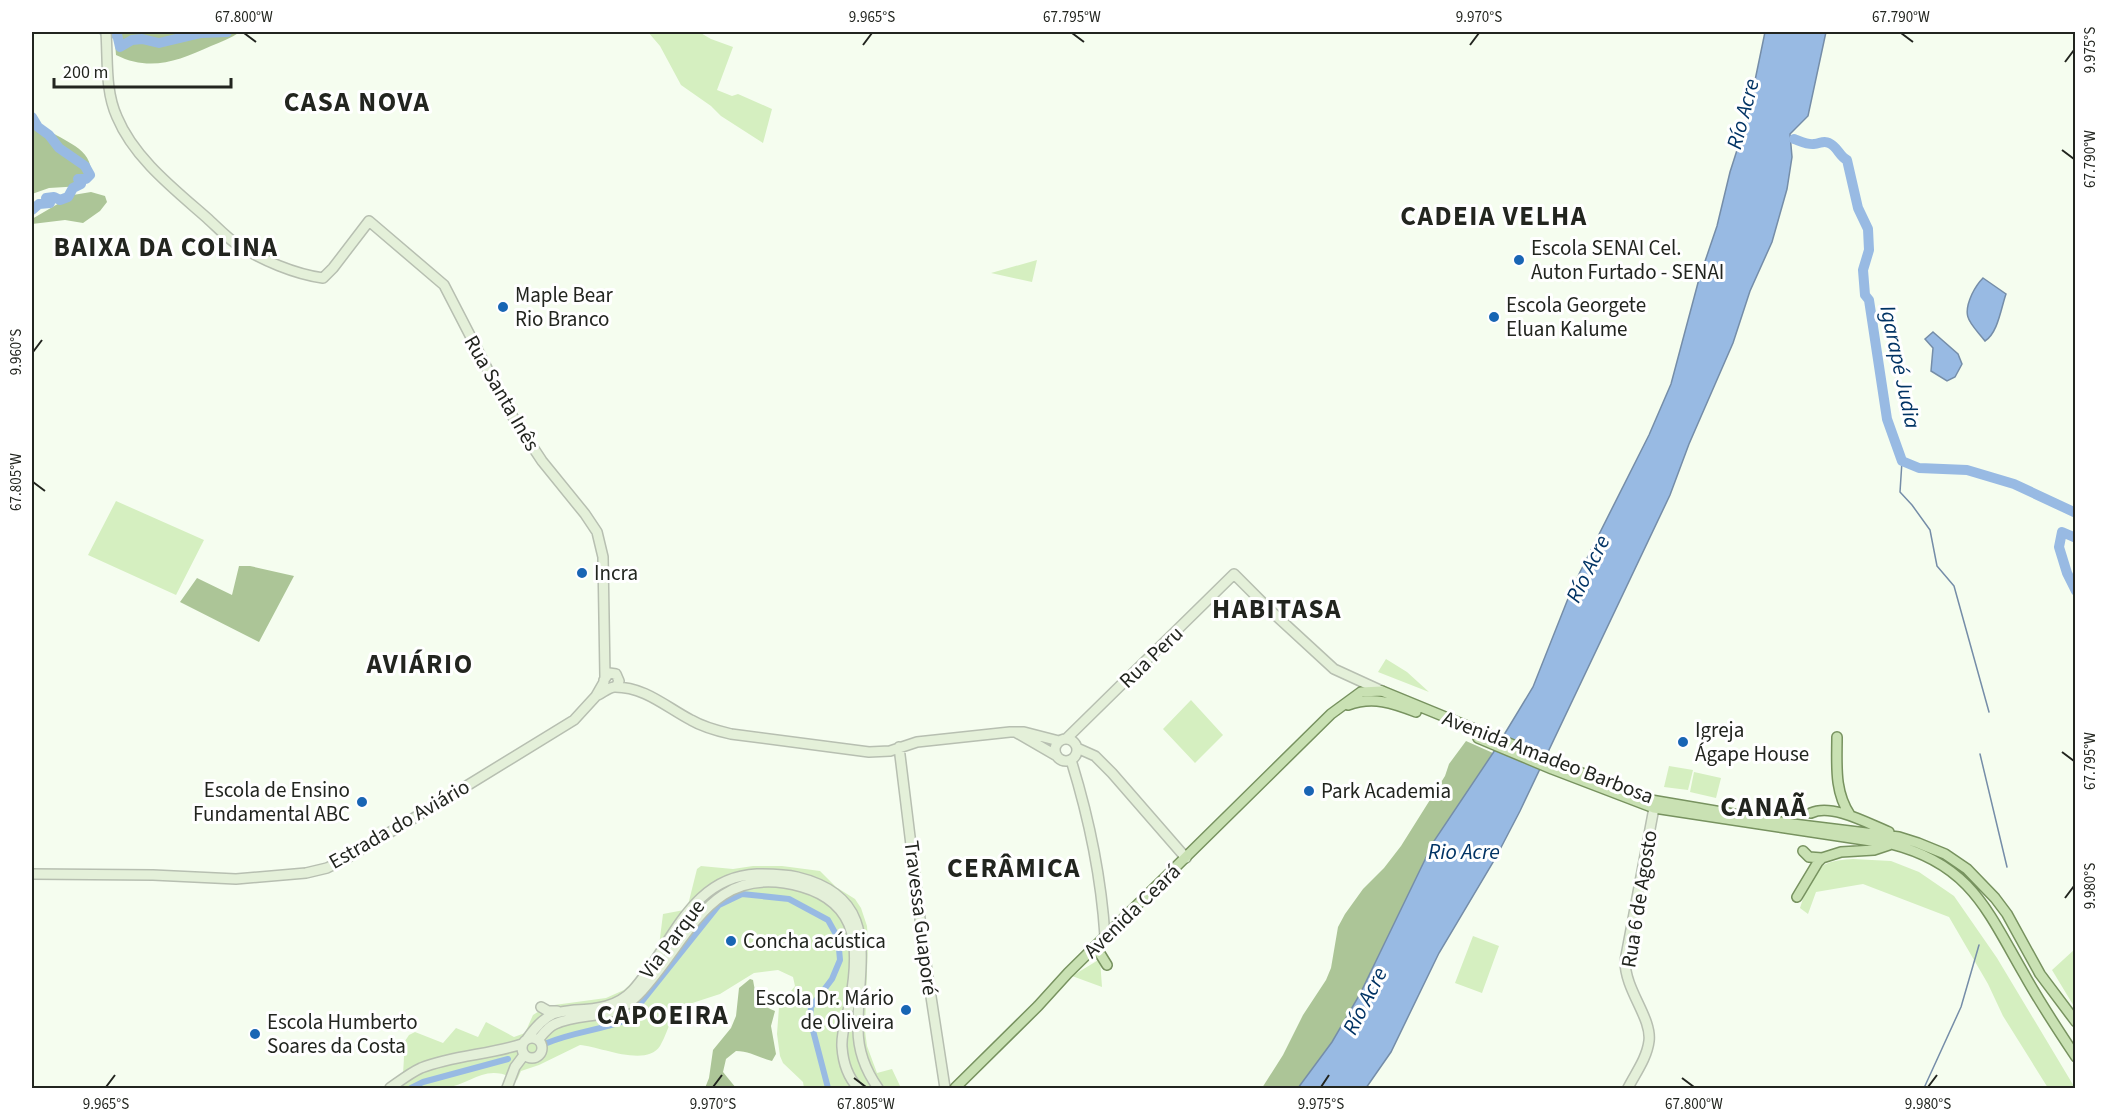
<svg xmlns="http://www.w3.org/2000/svg" width="2107" height="1120" font-family="'Source Sans 3',sans-serif">
<style>
.green{fill:#d5efc0}
.forest{fill:#acc597}
.water{fill:#98bae3;stroke:#758da8;stroke-width:1.5}
.lines{fill:none;stroke-linecap:round;stroke-linejoin:round}
.stream{stroke:#758da8;stroke-width:1.5}
.canal{stroke:#98bae3;stroke-width:6}
.river{stroke:#98bae3;stroke-width:10}
.secondary-casing{stroke:#b7bfb1;stroke-width:12}
.primary-casing{stroke:#77925f;stroke-width:12}
.secondary{stroke:#e4f0d9;stroke-width:9}
.primary{stroke:#c9e1b3;stroke-width:9}
.ticks{fill:none;stroke:#22251f;stroke-width:2}
.poi-dot{fill:#1865b4;stroke:#fff;stroke-width:2}
.labels{text-anchor:middle;dominant-baseline:central;stroke-width:6;stroke-linejoin:round;paint-order:stroke}
.poi-label{font-size:21px;fill:#22251f;stroke:#fff;text-anchor:start}
.street-label{font-size:21px;fill:#22251f;stroke:#fff}
.water-label{font-size:22px;font-style:italic;fill:#013364;stroke:#fff}
.district-label{font-size:27px;font-weight:bold;letter-spacing:1.5px;fill:#22251f;stroke:#fff}
.neatline{fill:none;stroke:#22251f;stroke-width:2}
.ticks-label{font-size:15px;text-anchor:middle;fill:#22251f}
</style>
<rect width="100%" height="100%" fill="#f5fdef"/>
<path class="green" d="M648,32H699L711,39L733,47L717,90L732,96L738,94L772,109L763,143L721,116L711,106L681,85L660,46Z
M1037,260L1032,282L991,273Z
M116,501L204,540L176,595L88,555Z
M1386,659L1407,672L1429,692L1378,672Z
M1191,700L1223,735L1195,763L1163,729Z
M1669,766L1693,770L1688,790L1664,787Z
M1694,772L1721,778L1716,798L1690,792Z
M1853,859L1891,861L1919,872L1954,896L1997,958L2075,1088H2048L2003,1016L1988,984L1949,917L1863,884L1816,892L1808,914L1800,908C1812,873 1813,861 1853,859Z
M701,866L733,869L753,866H782L820,871L836,887L855,899L861,908L867,926L868,941L865,1031L867,1046L877,1073L892,1069L901,1088H804L803,1082L783,1063L780,1056L777,1034L779,1007L795,986L793,977L778,970L754,973L720,994L677,1008C670,1020 667,1034 660,1046C646,1068 599,1046 580,1045L539,1065L521,1071L517,1080C485,1062 473,1084 445,1088C426,1092 402,1088 382,1088L403,1074L405,1041L409,1035L415,1032L443,1043L456,1028L478,1037L486,1022L514,1037L525,1033L533,1015L547,1006L606,998L624,990L638,977L659,946L663,914L684,910L688,905L697,869Z
M1473,936L1499,946L1482,993L1455,983Z
M2075,949V1008L2052,970Z
M1100,959L1102,987L1072,976Z"/>
<path class="forest" d="M114,32H240C231,38 221,42 211,46C178,61 150,72 116,55Z
M32,111C35,116 38,122 43,126C58,140 89,145 91,170C91,177 88,182 82,186L49,188L32,194Z
M91,192L105,196L107,202L100,211L83,223L65,220L32,224V219L73,195Z
M239,566H250L294,576L259,642L180,602L197,578L232,595Z
M1466,741L1493,753L1434,841L1360,994L1332,1042L1298,1088H1262L1283,1055L1303,1015L1326,980L1331,968L1338,927L1345,914L1363,889L1384,868L1401,846L1445,776L1449,764Z
M750,979L753,980C756,998 758,1004 775,1011L771,1026L776,1054L772,1061C759,1058 750,1051 736,1051L726,1059L723,1072L736,1088H705L709,1078L713,1050L731,1028L736,1016L739,988Z"/>
<path class="water" d="M1765,32H1826L1808,116L1790,134L1792,157L1787,189L1772,242L1750,291L1733,343L1689,444L1670,495L1520,811L1495,859L1439,953L1391,1052L1366,1088H1298L1332,1042L1360,994L1434,841L1493,753L1533,687L1573,586L1649,435L1671,384L1699,279L1717,226L1730,172L1747,119Z
M1983,278L2006,294C2001,308 1998,333 1985,341C1970,322 1961,318 1972,294C1975,288 1978,283 1983,278Z
M1933,332L1958,354L1962,364L1955,377L1947,381L1931,371L1933,348L1925,339Z"/>
<g class="lines">
<path class="stream" d="M1902,461L1900,492L1912,505L1930,530L1937,566L1954,586L1989,712
M1980,754L2007,867
M1924,1088L1961,1007L1979,945"/>
<path class="canal" d="M547,1043C573,1032 601,1030 627,1020L719,905L742,894L789,899L828,920L838,938L840,960L832,979L811,1007L810,1019L828,1088
M411,1088L423,1082L508,1059"/>
<path class="river" d="M104,32L117,34L120,47L132,40L142,39L159,43L201,33L227,32
M32,117L38,127L49,135L59,148L85,166L90,175L86,179H78L81,184L73,188L68,197L60,200L54,197L46,198L50,203L39,204L32,210
M1794,139C1800,141 1808,145 1814,144C1820,144 1823,140 1829,143C1838,147 1839,156 1847,160L1858,208L1868,229L1869,250L1863,270L1865,295L1869,300L1887,419L1902,461L1919,468L1967,470L2014,484L2076,513
M2076,538L2062,532L2059,547L2067,573L2076,591"/>
<g class="secondary-casing">
<path id="secondary" d="M106,32C108,60 105,91 117,117C134,158 174,189 207,218C217,227 227,238 238,245C262,260 294,274 323,278L333,268L369,221L444,285L509,411L542,461L585,514L597,532L603,557L605,677
M604,680L609,673L616,674L619,681L616,687
M598,695C604,692 609,687 615,687C645,687 666,707 691,720C703,727 718,731 731,734L869,752L890,751L917,742L1010,732H1024L1059,741
M1017,733L1057,756
M1067,738L1234,574L1272,612L1334,669L1382,691
M1055 750a11 11 0 1 1 22 0a11 11 0 1 1-22 0Z
M899,747L924,951L945,1088
M1077,748L1095,756L1112,773L1186,858
M1071,760C1089,818 1101,875 1105,936
M32,874L153,875L236,879L306,873L327,868L345,859L429,809L574,720L596,696L604,682
M541,1007L548,1011H557
M522 1048a10 10 0 1 1 20 0a10 10 0 1 1-20 0Z
M527,1039C534,1029 542,1019 553,1014C560,1011 568,1011 575,1010C597,1009 617,1007 633,990C672,947 689,877 757,874C770,874 784,874 797,877C884,898 857,964 858,1029C858,1051 866,1071 878,1088
M538,1040C543,1034 548,1027 555,1024C585,1011 612,1022 638,995C690,941 709,860 802,887C861,904 859,952 850,1002C847,1017 841,1032 842,1047C843,1062 848,1077 858,1088
M390,1088C400,1081 410,1073 421,1068C454,1055 489,1055 522,1044
M507,1088L515,1067L524,1055
M1628,1088C1635,1074 1647,1058 1649,1041C1652,1018 1625,990 1625,961L1654,808"/>
</g>
<g class="primary-casing">
<path id="primary" d="M1348,705C1373,696 1393,703 1416,712
M1837,737C1837,765 1834,791 1850,815
M1478,738L1552,769L1654,808L1891,844C1970,864 1987,910 2024,974C2040,1003 2058,1030 2076,1057
M1811,813C1832,803 1869,824 1889,832
M1803,851L1809,857L1822,858L1841,852L1874,850L1889,845
M1797,897L1818,862L1822,858
M1089,953L1092,951L1099,952L1107,965
M955,1088L1038,1006L1068,973L1331,714L1361,692L1382,691L1645,799L1793,824L1899,837L1918,843L1945,854L1967,869L1995,898L2007,914L2040,974L2076,1022"/>
</g>
<use href="#secondary" class="secondary"/>
<use href="#primary" class="primary"/>
</g>
<path class="ticks" d="M244,33L256,42M1072,33L1084,42M1901,33L1913,42M863,45L872,33M1470,45L1479,33M2065,62L2074,50M2062,150L2074,159M33,352L42,340M33,482L45,491M2062,752L2074,761M2065,898L2074,886M854,1078L866,1087M1682,1078L1694,1087M106,1087L115,1075M713,1087L722,1075M1321,1087L1329,1075M1928,1087L1937,1075"/>
<g class="poi-dot">
<circle cx="1519" cy="260" r="6"/>
<circle cx="503" cy="307" r="6"/>
<circle cx="1494" cy="317" r="6"/>
<circle cx="582" cy="573" r="6"/>
<circle cx="1683" cy="742" r="6"/>
<circle cx="1309" cy="791" r="6"/>
<circle cx="362" cy="802" r="6"/>
<circle cx="731" cy="941" r="6"/>
<circle cx="906" cy="1010" r="6"/>
<circle cx="255" cy="1034" r="6"/>
</g>
<g class="labels">
<g class="poi-label">
<text x="1531" y="248">Escola SENAI Cel.<tspan x="1531" dy="24">Auton Furtado - SENAI</tspan></text>
<text x="515" y="295">Maple Bear<tspan x="515" dy="24">Rio Branco</tspan></text>
<text x="1506" y="305">Escola Georgete<tspan x="1506" dy="24">Eluan Kalume</tspan></text>
<text x="594" y="573">Incra</text>
<text x="1695" y="730">Igreja<tspan x="1695" dy="24">Ágape House</tspan></text>
<text x="350" y="790" text-anchor="end">Escola de Ensino<tspan x="350" dy="24">Fundamental ABC</tspan></text>
<text x="1321" y="791">Park Academia</text>
<text x="743" y="941">Concha acústica</text>
<text x="894" y="998" text-anchor="end">Escola Dr. Mário<tspan x="894" dy="24">de Oliveira</tspan></text>
<text x="267" y="1022">Escola Humberto<tspan x="267" dy="24">Soares da Costa</tspan></text>
</g>
<g class="street-label">
<text transform="translate(502 393) rotate(60)">Rua Santa Inês</text>
<text transform="translate(1151 657) rotate(-44)">Rua Peru</text>
<text transform="translate(1548 757) rotate(21)">Avenida Amadeo Barbosa</text>
<text transform="translate(399 824) rotate(-30)">Estrada do Aviário</text>
<text transform="translate(1639 899) rotate(-81)">Rua 6 de Agosto</text>
<text transform="translate(1132 911) rotate(-44)">Avenida Ceará</text>
<text transform="translate(921 918) rotate(83)">Travessa Guaporé</text>
<text transform="translate(672 939) rotate(-53)">Via Parque</text>
</g>
<g class="water-label">
<text transform="translate(1743 114) rotate(-75)">Río Acre</text>
<text transform="translate(1900 367) rotate(78)">Igarapé Judia</text>
<text transform="translate(1588 569) rotate(-64)">Río Acre</text>
<text x="1464" y="852">Rio Acre</text>
<text transform="translate(1365 1001) rotate(-63)">Río Acre</text>
</g>
<g class="district-label">
<text x="357" y="102">CASA NOVA</text>
<text x="1494" y="216">CADEIA VELHA</text>
<text x="166" y="247">BAIXA DA COLINA</text>
<text x="1277" y="609">HABITASA</text>
<text x="420" y="664">AVIÁRIO</text>
<text x="1764" y="807">CANAÃ</text>
<text x="1014" y="868">CERÂMICA</text>
<text x="663" y="1015">CAPOEIRA</text>
</g>
</g>
<rect width="2107" height="1120" fill="none" stroke="#ffffff" stroke-width="66"/>
<path d="M54 78v9h177v-9" fill="none" stroke="#22251f" stroke-width="3"/>
<text x="63" y="78" font-size="18" fill="#22251f" stroke="#ffffff" stroke-width="4.5" paint-order="stroke">200 m</text>
<rect x="33" y="33" width="2041" height="1054" class="neatline"/>
<g class="ticks-label">
<text x="244" y="22">67.800°W</text>
<text x="872" y="22">9.965°S</text>
<text x="1072" y="22">67.795°W</text>
<text x="1479" y="22">9.970°S</text>
<text x="1901" y="22">67.790°W</text>
<text transform="translate(2090 50) rotate(-90)" y="5">9.975°S</text>
<text transform="translate(2090 159) rotate(-90)" y="5">67.790°W</text>
<text transform="translate(16 352) rotate(-90)" y="5">9.960°S</text>
<text transform="translate(16 482) rotate(-90)" y="5">67.805°W</text>
<text transform="translate(2090 761) rotate(-90)" y="5">67.795°W</text>
<text transform="translate(2090 886) rotate(-90)" y="5">9.980°S</text>
<text x="106" y="1109">9.965°S</text>
<text x="713" y="1109">9.970°S</text>
<text x="866" y="1109">67.805°W</text>
<text x="1321" y="1109">9.975°S</text>
<text x="1694" y="1109">67.800°W</text>
<text x="1928" y="1109">9.980°S</text>
</g>
</svg>
